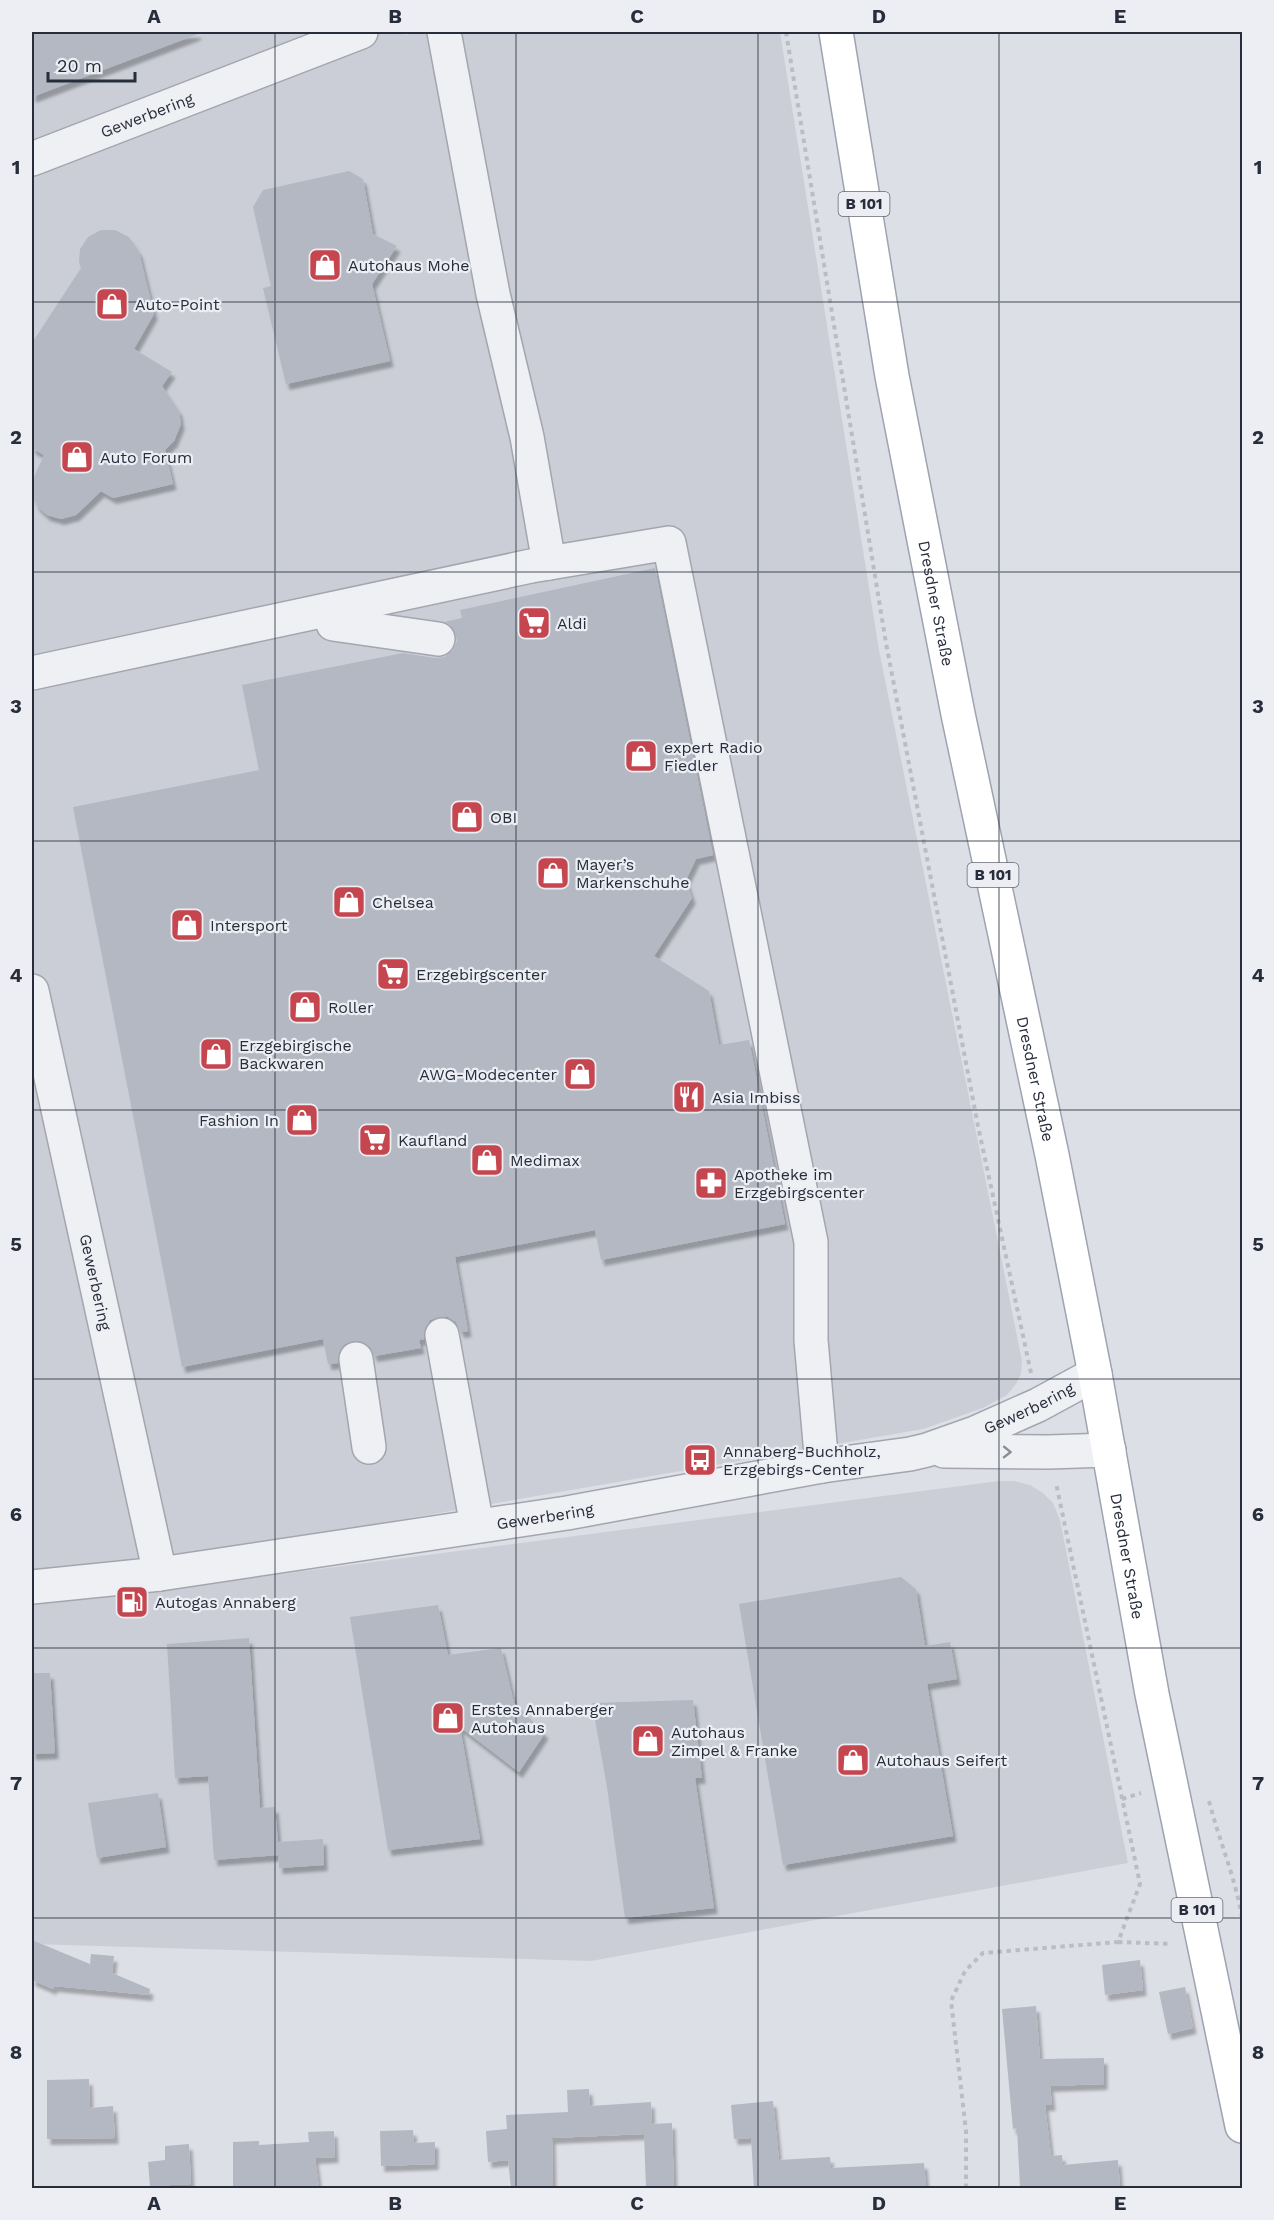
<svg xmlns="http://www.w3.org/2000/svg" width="1274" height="2220" font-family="'Work Sans',sans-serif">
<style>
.built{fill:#cbced7}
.building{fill:#b4b8c2;filter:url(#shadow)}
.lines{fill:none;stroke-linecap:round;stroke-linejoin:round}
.minor-casing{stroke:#a3a6af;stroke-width:36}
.major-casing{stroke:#9da3b1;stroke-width:36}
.path{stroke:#bbbdc4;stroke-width:4;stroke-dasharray:4.5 4.5;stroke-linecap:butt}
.minor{stroke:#eff0f4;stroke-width:33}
.major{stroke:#fff;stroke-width:33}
.oneway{stroke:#8b8e98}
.grid{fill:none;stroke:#272d3b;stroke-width:1.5;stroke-opacity:0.55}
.labels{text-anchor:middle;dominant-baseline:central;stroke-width:4.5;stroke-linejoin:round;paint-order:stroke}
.shield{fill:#eceef4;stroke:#626772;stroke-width:1.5}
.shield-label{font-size:15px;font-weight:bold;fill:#272d3b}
.street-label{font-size:16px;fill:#272d3b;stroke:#eceef4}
.poi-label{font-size:16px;fill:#272d3b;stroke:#eceef4;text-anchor:start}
.neatline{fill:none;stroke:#272d3b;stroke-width:2}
.grid-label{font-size:20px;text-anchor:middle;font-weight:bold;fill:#272d3b}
</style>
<defs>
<filter id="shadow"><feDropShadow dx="3.5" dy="6" stdDeviation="1.5" flood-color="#0004"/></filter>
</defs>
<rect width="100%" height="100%" fill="#dddfe6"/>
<path class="built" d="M32,32H403L405,35L416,32H780L879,650L1022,1361L1021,1374L1016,1384L1007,1395L983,1408L923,1429L220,1551L181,1587L999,1481H1014L1030,1485L1043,1493L1053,1503L1060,1520L1128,1863L591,1961L32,1944Z"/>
<path class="building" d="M32,32H197L198,34L32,97Z
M349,171L363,179L373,234L397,246L372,284L390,361L286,384L263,288L271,286L253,207L263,190Z
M101,230H115L129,237L139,252L154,314L134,349L172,372L162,386L179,411L181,424L174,441L165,450L173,484L113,498L101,491L76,515L61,519L47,515L37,506L32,495L34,477L44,455L32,448V387L34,383L32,374V343L81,268L79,262L80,249L88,237Z
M655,568L713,855L696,859L686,880L692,898L654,956L709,991L719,1045L749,1040L785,1224L601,1260L595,1230L455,1257L468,1331L461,1332L456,1322L448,1317H439L430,1320L425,1328L424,1339L419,1340L421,1348L374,1356L371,1348L363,1342L353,1341L345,1344L339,1352L338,1363L328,1364L323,1339L182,1367L73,807L259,770L242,685L403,653L435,658L444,657L453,650L457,641L455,632L450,625L444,622L462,618L460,610Z
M901,1577L916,1589L925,1646L950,1642L957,1679L927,1684L953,1836L783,1865L739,1604Z
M438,1605L448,1655L501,1648L514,1703L545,1733L519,1772L460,1727L480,1839L388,1850L350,1617Z
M249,1638L260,1808L275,1807L279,1855L214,1860L208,1776L175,1778L167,1644Z
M32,1673H50L55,1753L32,1754Z
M693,1700L702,1778H695L714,1908L625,1918L607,1787L592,1703Z
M158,1793L166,1847L97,1858L88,1803Z
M323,1839L324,1865L279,1868L278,1842Z
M32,1940L90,1964L91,1954L114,1956L112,1973L150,1989L149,1995L54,1986L53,1989L32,1980Z
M1140,1960L1143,1990L1105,1995L1102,1965Z
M1185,1987L1193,2028L1168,2034L1159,1992Z
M1036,2006L1040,2059L1104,2058V2084L1050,2086L1052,2105H1045L1051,2156L1062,2155L1063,2165L1118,2160L1120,2188H1020L1017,2128L1013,2129L1002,2009Z
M89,2079L90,2108L113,2106L115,2138L47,2139V2080Z
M589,2089L590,2106L651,2102L652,2124L672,2123L674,2188H646L644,2134L552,2138L553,2188H511L508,2160L488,2162L486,2131L507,2129L506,2115L568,2112L567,2090Z
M773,2101L779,2160L830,2157L831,2168L924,2163L926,2188H754L751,2138L734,2139L731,2105Z
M413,2130L414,2143L435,2142V2164L381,2166L380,2131Z
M334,2131L335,2157L315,2158L319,2188H233V2142L259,2141V2145L309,2142L308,2132Z
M189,2144L191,2184L150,2186L148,2162L165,2160V2146Z"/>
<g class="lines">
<g class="minor-casing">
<g id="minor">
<path d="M444,32L493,294L527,437L549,563"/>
<path id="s1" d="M32,159L361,32"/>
<path d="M329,610L333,624L438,639"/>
<path d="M32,673L531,566L669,543L811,1242V1340L822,1466"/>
<path id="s2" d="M32,991L160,1574"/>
<path d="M442,1335L477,1526"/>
<path d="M356,1359L369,1447"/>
<path d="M944,1451L1048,1452L1109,1450"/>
<path id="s3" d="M32,1587L160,1574L567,1513L822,1466L910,1454L927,1450L975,1433L1038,1405L1095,1374"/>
</g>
</g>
<g class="major-casing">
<g id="major">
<path id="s4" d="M836,32L892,376L958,714L1052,1155L1095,1374L1152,1694L1242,2126"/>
</g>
</g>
<path class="path" d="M786,32L886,643L978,1126L1031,1373
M1122,1799L1141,1793
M1209,1801C1219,1840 1235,1877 1242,1917
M1118,1942L1172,1944
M966,2188V2131L951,2001L965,1971L983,1953L1118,1942L1140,1884L1056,1483"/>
<use href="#minor" class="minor"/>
<use href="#major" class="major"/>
</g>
<defs><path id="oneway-chevron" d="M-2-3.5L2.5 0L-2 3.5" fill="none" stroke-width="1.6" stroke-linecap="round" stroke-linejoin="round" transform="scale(1.5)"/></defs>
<use class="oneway" href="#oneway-chevron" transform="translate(1007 1452) rotate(1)"/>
<path class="grid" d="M275,32V2188M516,32V2188M758,32V2188M999,32V2188M32,302H1242M32,572H1242M32,841H1242M32,1110H1242M32,1379H1242M32,1648H1242M32,1918H1242"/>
<defs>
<g id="shop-square" transform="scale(1.725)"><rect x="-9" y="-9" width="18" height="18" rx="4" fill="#c6464f" stroke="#eceef4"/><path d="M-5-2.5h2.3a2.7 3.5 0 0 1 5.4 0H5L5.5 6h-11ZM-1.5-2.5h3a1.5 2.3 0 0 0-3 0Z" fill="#fff"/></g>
<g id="supermarket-square" transform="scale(1.725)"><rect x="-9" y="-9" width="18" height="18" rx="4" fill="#c6464f" stroke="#eceef4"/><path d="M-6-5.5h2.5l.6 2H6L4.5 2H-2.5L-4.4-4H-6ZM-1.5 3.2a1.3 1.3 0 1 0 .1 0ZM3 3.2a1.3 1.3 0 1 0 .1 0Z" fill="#fff"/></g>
<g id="restaurant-square" transform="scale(1.725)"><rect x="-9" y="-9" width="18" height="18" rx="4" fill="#c6464f" stroke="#eceef4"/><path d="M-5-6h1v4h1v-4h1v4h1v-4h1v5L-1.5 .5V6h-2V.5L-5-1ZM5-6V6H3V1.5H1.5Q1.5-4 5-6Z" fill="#fff"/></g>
<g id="pharmacy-square" transform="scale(1.725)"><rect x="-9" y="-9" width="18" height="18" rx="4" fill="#c6464f" stroke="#eceef4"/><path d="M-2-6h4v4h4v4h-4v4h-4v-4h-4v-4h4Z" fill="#fff"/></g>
<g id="bus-square" transform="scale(1.725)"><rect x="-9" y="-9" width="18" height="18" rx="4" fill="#c6464f" stroke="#eceef4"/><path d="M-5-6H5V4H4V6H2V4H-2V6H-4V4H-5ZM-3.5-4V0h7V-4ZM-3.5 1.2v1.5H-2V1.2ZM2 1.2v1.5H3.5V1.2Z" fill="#fff"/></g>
<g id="fuel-square" transform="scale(1.725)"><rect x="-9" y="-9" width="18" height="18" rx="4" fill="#c6464f" stroke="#eceef4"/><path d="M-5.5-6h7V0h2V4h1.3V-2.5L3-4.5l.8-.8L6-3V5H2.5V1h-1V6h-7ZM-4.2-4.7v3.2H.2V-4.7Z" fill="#fff"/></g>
</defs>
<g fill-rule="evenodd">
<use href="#shop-square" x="325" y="265"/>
<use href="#shop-square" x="112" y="304"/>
<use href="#shop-square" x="77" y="457"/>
<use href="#supermarket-square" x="534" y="623"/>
<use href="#shop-square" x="641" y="756"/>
<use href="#shop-square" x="467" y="817"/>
<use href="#shop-square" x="553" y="873"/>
<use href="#shop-square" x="349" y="902"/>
<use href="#shop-square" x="187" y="925"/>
<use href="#supermarket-square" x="393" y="974"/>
<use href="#shop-square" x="305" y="1007"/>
<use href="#shop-square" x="216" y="1054"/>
<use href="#shop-square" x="580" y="1074"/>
<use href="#restaurant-square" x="689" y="1097"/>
<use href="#shop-square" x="302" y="1120"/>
<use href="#supermarket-square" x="375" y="1140"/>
<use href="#shop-square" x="487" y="1160"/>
<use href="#pharmacy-square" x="711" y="1183"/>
<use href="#bus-square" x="700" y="1460"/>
<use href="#fuel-square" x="132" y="1602"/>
<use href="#shop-square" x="448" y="1718"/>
<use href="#shop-square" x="648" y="1741"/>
<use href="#shop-square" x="853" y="1760"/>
</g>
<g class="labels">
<g class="shield">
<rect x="838.5" y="192" width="51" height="24" rx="4.5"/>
<rect x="967.5" y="863" width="51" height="24" rx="4.5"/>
<rect x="1171.5" y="1898" width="51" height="24" rx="4.5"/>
</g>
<g class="shield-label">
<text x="864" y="204">B 101</text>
<text x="993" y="875">B 101</text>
<text x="1197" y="1910">B 101</text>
</g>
<g class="street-label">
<text stroke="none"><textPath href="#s1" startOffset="123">Gewerbering</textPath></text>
<text stroke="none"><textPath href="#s4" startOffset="580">Dresdner Straße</textPath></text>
<text stroke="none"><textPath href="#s4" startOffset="1066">Dresdner Straße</textPath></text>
<text stroke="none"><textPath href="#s2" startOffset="298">Gewerbering</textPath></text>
<text stroke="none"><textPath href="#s3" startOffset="1016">Gewerbering</textPath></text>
<text stroke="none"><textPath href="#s3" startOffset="518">Gewerbering</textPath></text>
<text stroke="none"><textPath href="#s4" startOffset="1552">Dresdner Straße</textPath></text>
</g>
<g class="poi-label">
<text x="348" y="265">Autohaus Mohe</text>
<text x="135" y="304">Auto-Point</text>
<text x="100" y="457">Auto Forum</text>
<text x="557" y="623">Aldi</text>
<text x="664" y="747">expert Radio<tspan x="664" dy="18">Fiedler</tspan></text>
<text x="490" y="817">OBI</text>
<text x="576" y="864">Mayer’s<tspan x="576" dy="18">Markenschuhe</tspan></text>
<text x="372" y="902">Chelsea</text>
<text x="210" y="925">Intersport</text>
<text x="416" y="974">Erzgebirgscenter</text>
<text x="328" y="1007">Roller</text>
<text x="239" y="1045">Erzgebirgische<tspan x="239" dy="18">Backwaren</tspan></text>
<text x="557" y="1074" text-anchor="end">AWG-Modecenter</text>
<text x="712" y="1097">Asia Imbiss</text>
<text x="279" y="1120" text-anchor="end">Fashion In</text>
<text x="398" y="1140">Kaufland</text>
<text x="510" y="1160">Medimax</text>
<text x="734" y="1174">Apotheke im<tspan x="734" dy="18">Erzgebirgscenter</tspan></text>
<text x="723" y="1451">Annaberg-Buchholz,<tspan x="723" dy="18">Erzgebirgs-Center</tspan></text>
<text x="155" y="1602">Autogas Annaberg</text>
<text x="471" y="1709">Erstes Annaberger<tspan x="471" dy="18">Autohaus</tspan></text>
<text x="671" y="1732">Autohaus<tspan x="671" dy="18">Zimpel &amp; Franke</tspan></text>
<text x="876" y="1760">Autohaus Seifert</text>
</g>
</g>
<rect width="1274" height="2220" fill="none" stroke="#eceef4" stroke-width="66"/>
<path d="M48 72v9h87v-9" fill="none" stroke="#272d3b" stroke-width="3"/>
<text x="57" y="72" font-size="18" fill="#272d3b" stroke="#eceef4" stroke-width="4.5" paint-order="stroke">20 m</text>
<rect x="33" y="33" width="1208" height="2154" class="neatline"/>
<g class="grid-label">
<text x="154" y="23">A</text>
<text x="395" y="23">B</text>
<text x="637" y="23">C</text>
<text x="879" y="23">D</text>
<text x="1120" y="23">E</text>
<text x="16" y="174">1</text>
<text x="1258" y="174">1</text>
<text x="16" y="444">2</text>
<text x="1258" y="444">2</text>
<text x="16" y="713">3</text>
<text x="1258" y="713">3</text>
<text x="16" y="982">4</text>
<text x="1258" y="982">4</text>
<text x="16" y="1251">5</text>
<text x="1258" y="1251">5</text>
<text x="16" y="1521">6</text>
<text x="1258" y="1521">6</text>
<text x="16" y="1790">7</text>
<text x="1258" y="1790">7</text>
<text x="16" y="2059">8</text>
<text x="1258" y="2059">8</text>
<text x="154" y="2210">A</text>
<text x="395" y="2210">B</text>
<text x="637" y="2210">C</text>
<text x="879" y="2210">D</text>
<text x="1120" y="2210">E</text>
</g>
</svg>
